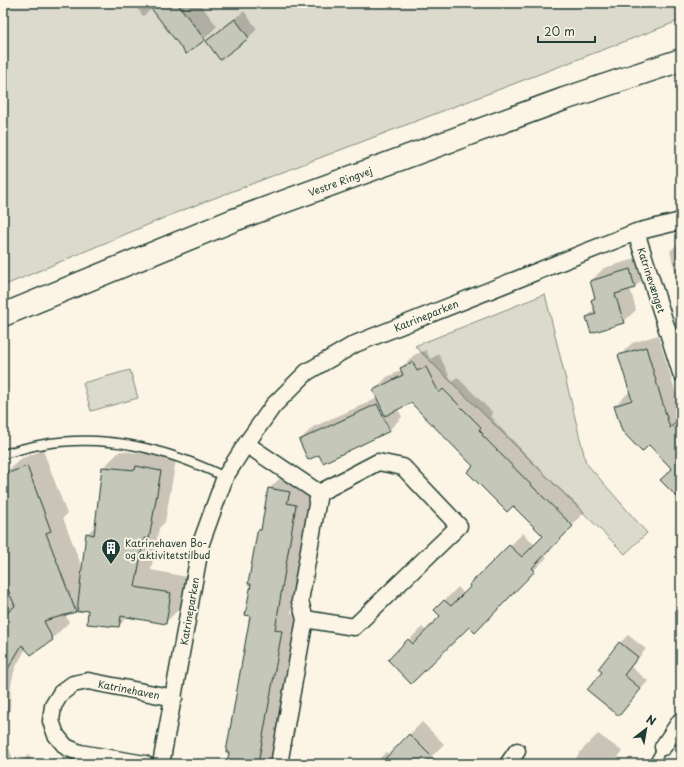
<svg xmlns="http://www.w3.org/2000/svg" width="684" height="767" font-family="'Playpen Sans',sans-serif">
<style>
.green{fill:#dcdacc;stroke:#7e8c80}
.shadow{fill:#0003}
.building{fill:#c5c7b9;stroke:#1f3d34}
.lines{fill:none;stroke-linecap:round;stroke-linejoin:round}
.service-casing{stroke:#1f3d34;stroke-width:11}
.minor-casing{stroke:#1f3d34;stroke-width:19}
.primary-casing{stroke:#1f3d34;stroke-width:25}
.service{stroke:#fcf5e5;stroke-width:8}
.minor{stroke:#fcf5e5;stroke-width:16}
.primary{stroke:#fcf5e5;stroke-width:22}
.labels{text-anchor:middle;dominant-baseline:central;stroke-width:4;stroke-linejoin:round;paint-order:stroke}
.street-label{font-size:10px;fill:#1f3d34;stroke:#fcf5e5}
.poi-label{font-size:10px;fill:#1f3d34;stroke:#fcf5e5;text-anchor:start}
</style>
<rect width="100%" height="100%" fill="#fcf5e5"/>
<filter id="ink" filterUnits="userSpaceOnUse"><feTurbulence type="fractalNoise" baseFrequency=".025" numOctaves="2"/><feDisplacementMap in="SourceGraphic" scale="8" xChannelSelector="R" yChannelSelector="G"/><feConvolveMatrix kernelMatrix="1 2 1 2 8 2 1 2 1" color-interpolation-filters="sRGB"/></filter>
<g filter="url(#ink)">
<path class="green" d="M3,3H681V20L178,212L3,286Z
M545,294L586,463L647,533L625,554L415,346Z
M130,370L138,398L91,411L83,383Z"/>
<path class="shadow" d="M135,3H199L217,26L204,39L186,53L152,9L143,16L134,4Z
M230,3H237L233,7Z
M244,11L257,29L249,37L221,59L207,41L216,33Z
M681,241V279L677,280L670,251Z
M642,257L648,274L635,287L630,288L636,310L623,322L587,317L595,309L592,300L596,296L591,281L604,268Z
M658,335L681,410V494L673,469L615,406L628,393H631L620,355L632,343Z
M426,350L430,359L439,354L452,382L457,377L493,413L491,416L495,420L494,421L551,480L585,512L544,554L547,557L475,631L469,626L389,660L422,627L426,631L441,616L435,610L458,587L464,594L471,587L470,586L523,533L535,545L545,535L411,402L398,409L402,417L389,430L319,453L300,440L313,427L378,398L374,390L387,377L402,370L401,368L414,355Z
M43,450L67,514L63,518L83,570L87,534L97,524L103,468L120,451L149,454L153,450L177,454L165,522L159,528L151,570L187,577L182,606L165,623L128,616L119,626L89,608L78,610L76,612L65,614L69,622L52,639L31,640L15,668L11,685L10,712L3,719V585L10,590L3,575V472L11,468L20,459Z
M286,472L312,489L291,613L298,615L271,764H228L251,615L259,531L262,527L269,489Z
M628,635L646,649L631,667L648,681L619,715L603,672L620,643Z
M422,722L444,744L424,764H374L386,752L390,755Z
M3,732L14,762L12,764H3Z
M598,734L622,751L614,764H572L581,751Z
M28,755L37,764H19Z"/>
<path class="building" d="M147,3H177L205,40L186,54Z
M235,19L249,38L220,60L206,41Z
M630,269L635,288L615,294L624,323L591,333L586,317L596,314L591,300L595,298L590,281Z
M646,347L670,428L681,417V501L660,480L672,469L649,445L642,452L622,431L614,406L632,400L618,355Z
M413,362L417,371L426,367L439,393L443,389L481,427L479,430L483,434L482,435L538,492L573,526L532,568L535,571L475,633L469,627L411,684L388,660L408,639L413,644L440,616L434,610L444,600L451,606L470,587L469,585L509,545L522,557L543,536L513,506L507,512L467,472L473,466L411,403L385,416L373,390L403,375L400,368Z
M377,404L390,431L323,463L319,455L308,460L299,440Z
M27,466L51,531L46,533L76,612L44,621L53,640L31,655L22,645L3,677V616L15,606L3,578V475Z
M136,466L161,471L149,539L144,538L135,587L171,593L166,624L121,616L119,627L87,624L88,610L77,612L86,533L94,535L102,467L135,470Z
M268,488L290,492L287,503L296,505L275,630L282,631L258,764H227L229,752H226L250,616L245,615L251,584H248L257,533L258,530H261Z
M619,642L638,657L624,675L641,689L619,716L587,690L602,672L598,669Z
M409,734L439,764H380Z"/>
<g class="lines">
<g class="service-casing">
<path id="service" d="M3,454C15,451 27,447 39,445C105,433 165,448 225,477
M653,764L663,747"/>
</g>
<g class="minor-casing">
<path id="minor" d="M636,232L681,373
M246,444L319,493L378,462L403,467L459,526L354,627L305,619
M663,747L681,720
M145,764L80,753L66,747L56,735L51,721L53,706L61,693L73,684L88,681L174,698
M161,764L201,543L225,477L246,444L273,406L307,372L355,344L636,232L681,221
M279,764L305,619L300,601L319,493
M508,764L517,751"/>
</g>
<g class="primary-casing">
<path id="primary" d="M3,315L234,220L564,99L681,60"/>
</g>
<use href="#service" class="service"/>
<use href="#minor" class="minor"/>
<use href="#primary" class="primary"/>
</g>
</g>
<defs>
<g id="building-pin" transform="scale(1)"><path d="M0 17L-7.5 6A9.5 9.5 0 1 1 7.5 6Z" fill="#1f3d34" stroke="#fcf5e5"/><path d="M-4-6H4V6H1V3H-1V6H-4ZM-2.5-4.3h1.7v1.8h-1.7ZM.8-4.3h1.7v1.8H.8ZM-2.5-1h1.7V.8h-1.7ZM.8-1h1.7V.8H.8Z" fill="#fff"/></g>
</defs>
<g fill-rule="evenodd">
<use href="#building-pin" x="111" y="548"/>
</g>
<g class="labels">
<g class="street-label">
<text transform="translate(340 181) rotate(-20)">Vestre Ringvej</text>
<text transform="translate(652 280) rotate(72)">Katrinevænget</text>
<text transform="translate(426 315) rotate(-22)">Katrineparken</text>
<text transform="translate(189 611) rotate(-80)">Katrineparken</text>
<text transform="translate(129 689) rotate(11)">Katrinehaven</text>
</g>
<g class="poi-label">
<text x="125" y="542">Katrinehaven Bo-<tspan x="125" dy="12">og aktivitetstilbud</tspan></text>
</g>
</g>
<rect width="684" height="767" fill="none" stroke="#fcf5e5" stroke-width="16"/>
<rect x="8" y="8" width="668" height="751" fill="none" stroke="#1f3d34" stroke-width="1.5" filter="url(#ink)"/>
<g transform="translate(646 729) rotate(31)" stroke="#fcf5e5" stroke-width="3" paint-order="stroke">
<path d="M0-3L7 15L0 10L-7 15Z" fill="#1f3d34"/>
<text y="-6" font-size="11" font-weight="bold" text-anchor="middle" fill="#1f3d34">N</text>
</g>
<path d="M538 36v6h57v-6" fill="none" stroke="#1f3d34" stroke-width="2"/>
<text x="544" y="36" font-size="12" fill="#1f3d34" stroke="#fcf5e5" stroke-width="3" paint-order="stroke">20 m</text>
</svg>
